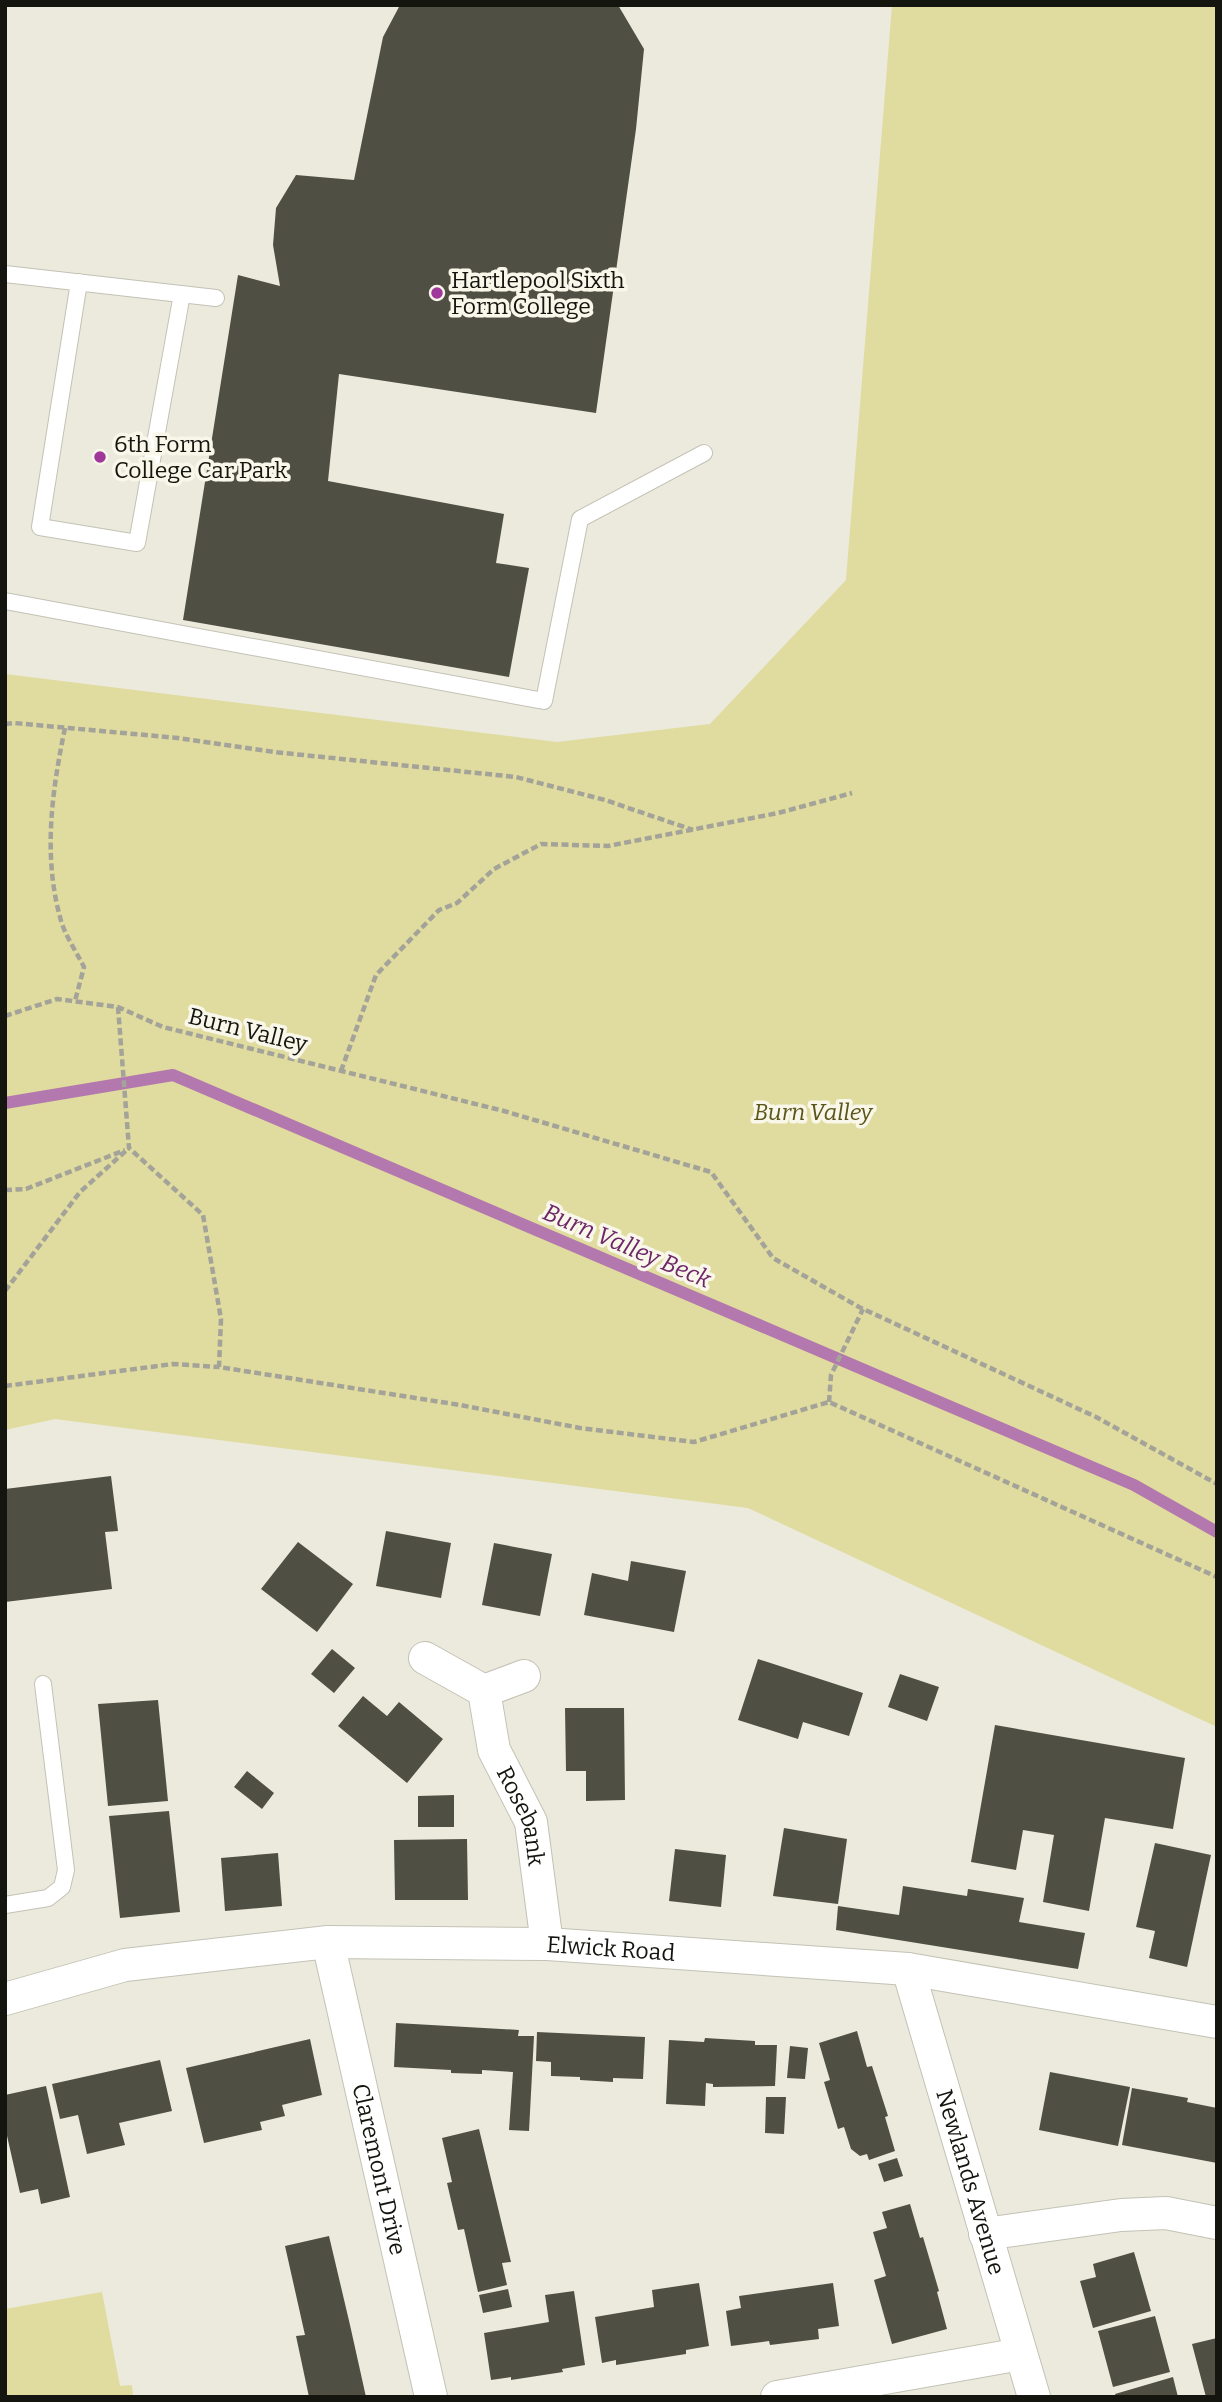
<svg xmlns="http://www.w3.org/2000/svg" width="1222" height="2402" font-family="Bitter,serif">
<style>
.green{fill:#e0db9e}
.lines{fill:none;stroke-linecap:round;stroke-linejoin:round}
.stream{stroke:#b378ad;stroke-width:12}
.building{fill:#4f4f44}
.service-casing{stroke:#c3c2b5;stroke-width:18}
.minor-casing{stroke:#c3c2b5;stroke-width:34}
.path{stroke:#a4a399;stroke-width:4.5;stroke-dasharray:7 3.5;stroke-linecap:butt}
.service{stroke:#fff;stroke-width:16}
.minor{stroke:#fff;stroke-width:32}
.poi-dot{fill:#a0379a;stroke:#f8f7ea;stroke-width:2.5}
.labels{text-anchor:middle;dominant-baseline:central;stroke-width:7;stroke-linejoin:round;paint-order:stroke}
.poi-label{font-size:23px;fill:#151510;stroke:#f8f7ea;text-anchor:start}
.street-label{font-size:23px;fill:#151510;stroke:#f8f7ea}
.park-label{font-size:23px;font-style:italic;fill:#5b5519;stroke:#f8f7ea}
.water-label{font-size:24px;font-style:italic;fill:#6d2668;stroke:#f8f7ea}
</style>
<rect width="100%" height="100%" fill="#ebeadd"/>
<path class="green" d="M892,5H1217V1727L748,1508L55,1419L5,1430V674L557,742L710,724L846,580Z
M102,2292L120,2386L132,2385L133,2397H5V2309Z"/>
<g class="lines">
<path class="stream" d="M5,1103L173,1075L1134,1485L1217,1532"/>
</g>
<path class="building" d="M400,5H618L644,49L636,129L596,413L339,374L328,481L504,514L496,563L529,568L509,677L183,620L238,275L280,286L273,245L276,208L296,175L354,180L383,37Z
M111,1476L118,1531L105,1532L112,1589L5,1602V1489Z
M386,1531L451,1543L441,1598L376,1586Z
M298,1542L353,1584L317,1632L261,1589Z
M494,1543L552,1554L540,1616L482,1605Z
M631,1561L686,1571L674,1632L584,1615L592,1573L628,1581Z
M332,1649L355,1668L334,1693L311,1674Z
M758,1659L863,1693L849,1736L803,1722L798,1739L738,1720Z
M900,1674L939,1687L927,1721L888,1707Z
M363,1696L387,1716L399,1702L443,1739L407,1783L338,1726Z
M158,1700L168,1801L108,1806L98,1704Z
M565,1708H624L625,1800L586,1801V1771H566Z
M995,1725L1185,1758L1173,1829L1105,1818L1089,1911L1043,1902L1054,1835L1023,1830L1016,1870L971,1862Z
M247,1771L274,1793L262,1809L234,1787Z
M454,1795V1827H418V1796Z
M169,1811L180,1912L120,1918L109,1816Z
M784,1828L847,1839L838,1904L773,1896Z
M467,1839L468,1900H395L394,1840Z
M1155,1843L1211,1855L1187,1967L1149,1958L1155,1931L1136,1927Z
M675,1849L726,1855L721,1907L669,1901Z
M278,1853L282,1906L225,1911L221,1858Z
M903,1886L967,1896L968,1889L1024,1898L1019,1922L1085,1933L1078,1969L836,1930L838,1906L899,1915Z
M396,2023L519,2030L518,2036H534L529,2131L509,2130L513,2072L482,2070V2074L451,2073V2070L394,2067Z
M857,2031L867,2067L872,2066L888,2116L885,2117L895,2151L869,2160L867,2154L860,2156L851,2149L844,2127L838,2129L824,2082L830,2080L819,2043Z
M537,2032L645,2037L643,2079L613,2078V2082L580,2080V2077L551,2076V2062L536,2061Z
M705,2038L755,2041V2045H777L775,2086L713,2087V2084L706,2083L705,2106L666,2104L669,2040L704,2042Z
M310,2039L322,2095L282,2105L285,2116L260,2122L262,2130L204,2143L186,2068Z
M790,2046L808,2048L805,2079L787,2078Z
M160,2060L172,2111L119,2123L125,2145L87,2154L78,2115L60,2119L52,2084Z
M1050,2072L1130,2087L1118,2146L1039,2130Z
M46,2086L70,2197L41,2204L38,2189L20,2193L5,2127V2095Z
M1132,2088L1188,2098L1187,2102L1217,2108V2163L1122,2145Z
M766,2097H786L784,2134L765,2133Z
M479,2129L511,2262L502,2263L507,2285L478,2292L464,2229L458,2230L447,2183L452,2182L442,2138Z
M897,2158L903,2176L884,2182L878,2164Z
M910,2204L920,2238L923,2237L939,2291L937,2292L947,2329L892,2344L874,2280L886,2276L873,2232L887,2228L882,2212Z
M329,2236L350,2325L366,2397H309L296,2336L305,2335L285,2246Z
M1134,2252L1151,2311L1093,2328L1080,2281L1096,2277L1093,2264Z
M699,2283L709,2346L686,2350V2354L616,2365V2360L602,2363L595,2317L654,2307L652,2290Z
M833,2283L839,2326L818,2329L819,2339L770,2345L769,2341L731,2346L726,2311L741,2308L739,2296Z
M508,2289L512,2307L483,2313L479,2295Z
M574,2291L585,2365L562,2369L563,2372L511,2380V2377L491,2380L484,2333L549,2322L545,2295Z
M1155,2316L1170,2372L1113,2387L1098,2331Z
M1217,2338V2397H1206L1192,2344Z
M1173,2377L1178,2397H1116L1115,2394Z"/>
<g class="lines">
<g class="service-casing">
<path id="service" d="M5,274L216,298
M79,282L40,527L137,543L182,294
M5,601L544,701L580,519L704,453
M5,1905L48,1898L62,1887L66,1870L43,1684"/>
</g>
<g class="minor-casing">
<g id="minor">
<path id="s1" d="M425,1658L484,1691L494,1750L531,1822L547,1944"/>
<path d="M484,1691L524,1676"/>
<path id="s2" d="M328,1942L431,2397"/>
<path id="s3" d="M908,1969L1034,2397"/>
<path id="s4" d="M5,1999L125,1965L328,1942L547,1944L908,1969L1217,2022"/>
<path d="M985,2234L1121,2215L1166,2213L1217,2223"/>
<path d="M777,2397L1021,2354"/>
</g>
</g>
<path class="path" d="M5,724L14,723L178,738L274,752L516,777L605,800L693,830
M65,728C52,790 43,855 60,917C64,934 76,951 84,967L75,1001
M118,1007L129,1148L203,1215L221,1319L219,1367L460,1405L580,1428L694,1442L829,1402L1217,1577
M5,1016L57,999L118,1007L163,1027L504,1111L711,1172L773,1258L859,1307L1096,1417L1217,1484
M341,1071L376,975L439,910L457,903L494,869L541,844L608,846L778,813L852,793
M5,1190L26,1189L125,1150
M5,1291L80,1192L129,1148
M5,1386L173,1364L219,1367
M829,1402L831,1375L863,1309"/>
<use href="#service" class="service"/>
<use href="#minor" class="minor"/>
</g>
<g class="poi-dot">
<circle cx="437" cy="293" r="7"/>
<circle cx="100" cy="457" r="7"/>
</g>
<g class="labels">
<g class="poi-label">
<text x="451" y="280">Hartlepool Sixth<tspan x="451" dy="26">Form College</tspan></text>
<text x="114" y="444">6th Form<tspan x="114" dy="26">College Car Park</tspan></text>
</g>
<g class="street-label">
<text transform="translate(248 1030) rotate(14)">Burn Valley</text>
<text stroke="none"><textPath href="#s1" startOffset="200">Rosebank</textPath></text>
<text stroke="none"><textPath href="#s4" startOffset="612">Elwick Road</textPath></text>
<text stroke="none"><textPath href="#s2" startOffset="233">Claremont Drive</textPath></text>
<text stroke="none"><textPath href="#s3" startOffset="222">Newlands Avenue</textPath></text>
</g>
<g class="park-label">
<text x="813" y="1112">Burn Valley</text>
</g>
<g class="water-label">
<text transform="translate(627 1246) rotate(23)">Burn Valley Beck</text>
</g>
</g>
<rect width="1222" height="2402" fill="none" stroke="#151510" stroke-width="14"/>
</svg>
